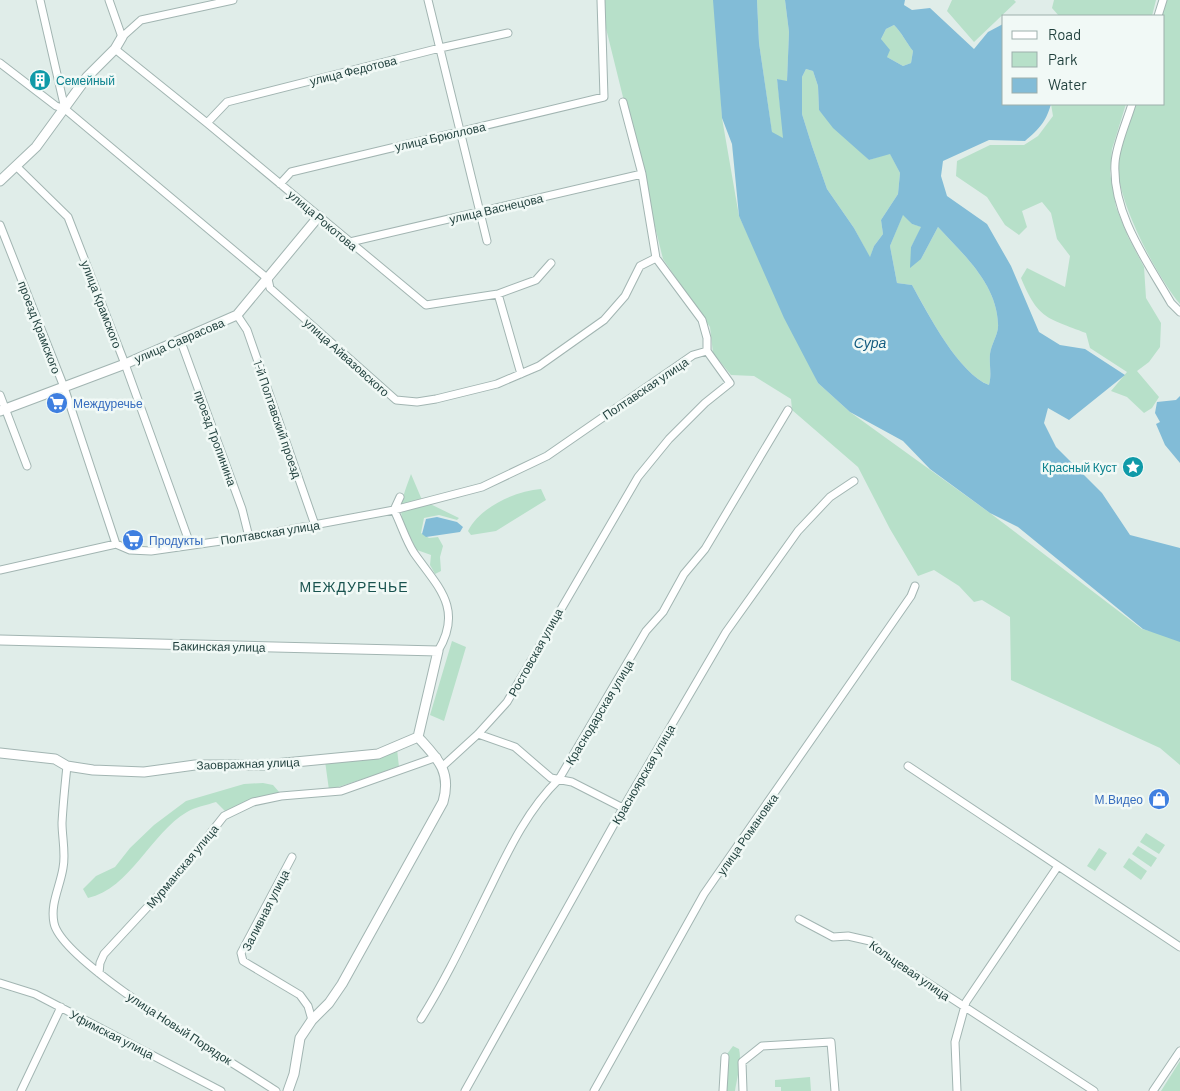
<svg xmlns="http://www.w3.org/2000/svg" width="1180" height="1091" font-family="Barlow,sans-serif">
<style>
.green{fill:#b7e0c9}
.water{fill:#82bcd7;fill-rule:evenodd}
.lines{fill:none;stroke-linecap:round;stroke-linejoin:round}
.minor-casing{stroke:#a2b5b2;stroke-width:9}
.tertiary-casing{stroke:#a2b5b2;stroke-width:11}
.minor{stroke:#fff;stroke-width:7}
.tertiary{stroke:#fff;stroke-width:9}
.labels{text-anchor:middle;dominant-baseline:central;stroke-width:5;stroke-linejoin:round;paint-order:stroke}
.street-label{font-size:12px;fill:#1f3f3c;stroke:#f1f9f6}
.culture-label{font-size:12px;fill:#0d838f;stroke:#f1f9f6;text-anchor:start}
.shop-label{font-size:12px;fill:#366cbe;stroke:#f1f9f6;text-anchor:start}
.water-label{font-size:14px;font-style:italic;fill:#135c81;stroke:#f1f9f6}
.neighbourhood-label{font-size:14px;letter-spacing:1px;fill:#19534f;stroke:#f1f9f6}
</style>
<rect width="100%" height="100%" fill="#e0ede9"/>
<path class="green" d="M599,0H716L722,118L739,216L818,383L850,412L990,513L1142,629L1180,639V765L1160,748L1011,680L1010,617L982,600L974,602L959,586L934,570L918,576L890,529L858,467L792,410L791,399L754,376L731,375L713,353L710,327L663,259Z
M757,0H785L789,32L787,82L777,79L784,139L772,133L759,43Z
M952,0H1014L1016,2L974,42L947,11Z
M1054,0H1156L1152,16H1059L1052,8Z
M1166,0H1180V304C1157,277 1115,198 1118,162C1120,145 1131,121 1136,104H1164V16H1162Z
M894,25C902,33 906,42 913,51L911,63L903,66L887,57L881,39L886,29Z
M806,69L813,71L818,86L819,110L869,160L890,153L900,173L898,194L881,220L883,234L874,246L870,258L854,228L827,189L812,146L802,114V77Z
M1051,104H1126L1112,149L1110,173L1116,207L1128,237L1144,267L1146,298L1161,323L1160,347L1149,362L1137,371L1159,397L1152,408L1144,413L1127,397L1111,391L1127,372L1090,348L1086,333C1047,318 1038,319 1021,278L1027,268L1065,287L1070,256L1057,239L1051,213L1042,202L1022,211L1027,227L1019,235L1005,225L987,197L956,176L957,161L990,145H1024L1038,136L1053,116Z
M903,214L912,224L922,227L911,247L921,259L938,227C963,254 997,284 998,324C999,334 991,344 990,354C989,365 992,374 989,385C958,373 929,315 912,285L897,283L890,246Z
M411,474L422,500L459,518L457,520L439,515L424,518L421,533L429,538L438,537L443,546L440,557L441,571L435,574L430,565L431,555L417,550C398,511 396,515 411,474Z
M541,489L546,500L496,531L471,535L468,531C480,507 515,491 541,489Z
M452,641L466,647L444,721L430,715Z
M397,749L399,767L329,790L325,761Z
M263,783L273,785L280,793L252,799L225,811L216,802C207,805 195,807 187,812C151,833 130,889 88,898L83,889L96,876L115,867L130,848L154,825L186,801L244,784Z
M1146,833L1165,845L1159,854L1140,842Z
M1138,846L1157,858L1151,867L1132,854Z
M1099,848L1107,853L1095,871L1087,866Z
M1129,858L1147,871L1141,880L1123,867Z
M733,1046L739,1049C742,1061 737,1078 735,1091H725L727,1054Z
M1180,1061V1091H1161Z
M810,1077L811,1091H781V1087H775V1080Z"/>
<path class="water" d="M713,0H757L759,43L772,132L783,138L777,79L787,81L789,32L785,0H905L904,5L912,10L930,8L974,49L988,32L1003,24L1004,104H1051C1046,122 1039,129 1025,141L989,140L943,161L941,176L947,196L987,224L1011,266L1039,332L1060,345L1085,349L1125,375L1069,420L1048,408L1044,423L1056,447L1102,493L1130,535L1180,548V642L1143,629L1018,527L990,513L930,469L903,441L850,412L818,383L784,318L739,216L732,144L722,118ZM894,25C902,33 906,42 913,51L911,63L903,66L887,57L890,50L881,39L886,29ZM806,69L813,71L818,86L819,110L833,128L869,160L890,154L900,173L898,194L881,220L883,234L874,246L870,257L854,228L827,189L812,146L802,114V77ZM903,215L912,224L921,227L911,247L910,268L921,259L938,227C963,254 997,284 998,324C999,334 991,344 990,354C989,365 992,374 989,385C959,374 928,314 912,285L897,283L890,246Z
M1180,396V463L1165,445L1156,424L1160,422L1155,413L1157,402L1176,400Z
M437,517L457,522L463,527L460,532L426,537L422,534L426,519Z"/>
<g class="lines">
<g class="minor-casing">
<path id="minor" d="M40,0L65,109
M109,0L122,37L141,20L233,0
M428,0L487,241
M1158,16L1163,0
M115,49L207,123L426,305L498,294L536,280L551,263
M0,63L56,106L65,109L268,279L270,288L396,400L417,402L436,399L497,384L539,366L604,320L625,296L640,266L656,258
M1132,104C1127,121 1116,145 1115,163C1112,214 1147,261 1171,303L1180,312
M207,123L227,102L440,48L508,33
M16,166L68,217L125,364L190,544
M280,184L291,172L604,97L601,0
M0,225L64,387L116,544
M350,242L642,174
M498,294L521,374
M237,315L247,330L315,525
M180,339L242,509L249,537
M0,395L27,466
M394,510C401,524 406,541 414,553C437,586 464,608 438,651
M394,510L400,497
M0,570L116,544L130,550L151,551L249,537L394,510L482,487L547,456L693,355L707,351
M478,734L515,747L551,778L572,782L623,808
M67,766C65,785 63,804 62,823C62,837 66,854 63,868C60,887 50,904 54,923C62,964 235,1063 276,1091
M443,766L478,734L507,702L638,477L669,439L705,403L730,383L707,351V338L702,320L656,258L642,174L623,102
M908,766L1180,947
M292,857L241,953L243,961L300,995L308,1006L312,1020
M799,919L833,937L848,936L870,941L882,953L1094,1091
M99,973L100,963L104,954L179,873L224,816L253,802L281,796L341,791L437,757
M0,983L35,994L221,1091
M421,1019C448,976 469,930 492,884C510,847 529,808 559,779L646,631L663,612L684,574L705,549L788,410
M21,1091L61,1007
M465,1091L623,808L726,632L798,531L830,497L854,481
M594,1091L704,894L911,596L915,586
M723,1091L725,1057
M743,1091L742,1062L762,1046L831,1042L835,1091
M957,1091L955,1042L966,1002L1058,866
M1153,1091L1180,1051"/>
</g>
<g class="tertiary-casing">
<path id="tertiary" d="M0,181L36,147L87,77L115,49L122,37
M0,411L125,364L237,315L319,216
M0,640L438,651L418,737
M0,753L55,759L67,766L93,770L144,772L195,765H264L378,754L418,737
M288,1091L294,1074L300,1038L312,1020L329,1003L342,984L443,802C452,771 437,758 418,737"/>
</g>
<use href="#minor" class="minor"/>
<use href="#tertiary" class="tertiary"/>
</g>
<defs>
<g id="building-disc" transform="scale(1.125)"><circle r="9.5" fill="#0f9aa8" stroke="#f1f9f6"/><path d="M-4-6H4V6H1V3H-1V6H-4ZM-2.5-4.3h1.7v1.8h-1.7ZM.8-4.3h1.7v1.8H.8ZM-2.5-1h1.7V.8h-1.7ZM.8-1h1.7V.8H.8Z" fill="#fff"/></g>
<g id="supermarket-disc" transform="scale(1.125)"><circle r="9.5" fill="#3f7fe0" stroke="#f1f9f6"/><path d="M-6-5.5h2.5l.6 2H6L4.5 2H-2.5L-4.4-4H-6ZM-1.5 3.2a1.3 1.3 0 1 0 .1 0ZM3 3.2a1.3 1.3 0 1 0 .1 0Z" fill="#fff"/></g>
<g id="sight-disc" transform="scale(1.125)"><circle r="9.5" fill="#0f9aa8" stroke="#f1f9f6"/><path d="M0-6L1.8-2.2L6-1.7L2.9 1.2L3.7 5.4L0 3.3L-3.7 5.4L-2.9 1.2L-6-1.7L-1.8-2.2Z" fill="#fff"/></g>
<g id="shop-disc" transform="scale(1.125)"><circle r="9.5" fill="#3f7fe0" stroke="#f1f9f6"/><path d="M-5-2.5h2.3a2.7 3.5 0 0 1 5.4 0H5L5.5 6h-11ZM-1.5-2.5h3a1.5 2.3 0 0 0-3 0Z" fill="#fff"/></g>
</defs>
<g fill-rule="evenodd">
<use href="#building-disc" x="40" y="80"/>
<use href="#supermarket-disc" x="57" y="403"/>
<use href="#sight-disc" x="1133" y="467"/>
<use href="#supermarket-disc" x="133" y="540"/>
<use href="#shop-disc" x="1159" y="799"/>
</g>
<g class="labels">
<g class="street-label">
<text transform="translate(353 70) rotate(-14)">улица Федотова</text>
<text transform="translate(440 136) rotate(-13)">улица Брюллова</text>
<text transform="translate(496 208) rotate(-13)">улица Васнецова</text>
<text transform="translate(323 220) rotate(40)">улица Рокотова</text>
<text transform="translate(102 304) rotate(69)">улица Крамского</text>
<text transform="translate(40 327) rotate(69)">проезд Крамского</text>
<text transform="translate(179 340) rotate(-23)">улица Саврасова</text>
<text transform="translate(347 357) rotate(42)">улица Айвазовского</text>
<text transform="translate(645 388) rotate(-34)">Полтавская улица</text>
<text transform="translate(278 419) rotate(71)">1-й Полтавский проезд</text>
<text transform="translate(216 438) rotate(70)">проезд Тропинина</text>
<text transform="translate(270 532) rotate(-9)">Полтавская улица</text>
<text transform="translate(219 646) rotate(1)">Бакинская улица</text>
<text transform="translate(535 652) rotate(-61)">Ростовская улица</text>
<text transform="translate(599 712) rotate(-59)">Краснодарская улица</text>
<text transform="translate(248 763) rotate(-2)">Заовражная улица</text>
<text transform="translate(643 774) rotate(-60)">Красноярская улица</text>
<text transform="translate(747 834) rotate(-55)">улица Романовка</text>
<text transform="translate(182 866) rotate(-50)">Мурманская улица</text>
<text transform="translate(265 910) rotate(-63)">Заливная улица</text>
<text transform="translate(910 970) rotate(35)">Кольцевая улица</text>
<text transform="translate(180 1028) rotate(33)">улица Новый Порядок</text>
<text transform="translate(112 1034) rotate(27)">Уфимская улица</text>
</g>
<g class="culture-label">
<text x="56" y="80">Семейный</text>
<text x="1117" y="467" text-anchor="end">Красный Куст</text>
</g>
<g class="shop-label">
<text x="73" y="403">Междуречье</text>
<text x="149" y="540">Продукты</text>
<text x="1143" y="799" text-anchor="end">М.Видео</text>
</g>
<g class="water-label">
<text x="870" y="342">Сура</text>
</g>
<g class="neighbourhood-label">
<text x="354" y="586">МЕЖДУРЕЧЬЕ</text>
</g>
</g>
<rect x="1002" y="15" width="162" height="90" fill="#f1f9f6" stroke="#9dafac"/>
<rect x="1012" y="31" width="25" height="8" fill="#ffffff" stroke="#9dafac"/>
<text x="1048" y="40" font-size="15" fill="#1f3f3c">Road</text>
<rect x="1012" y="52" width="25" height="15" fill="#b7e0c9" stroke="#9dafac"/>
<text x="1048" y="65" font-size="15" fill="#1f3f3c">Park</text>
<rect x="1012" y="78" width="25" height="15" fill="#82bcd7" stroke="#9dafac"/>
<text x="1048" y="90" font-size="15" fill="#1f3f3c">Water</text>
</svg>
